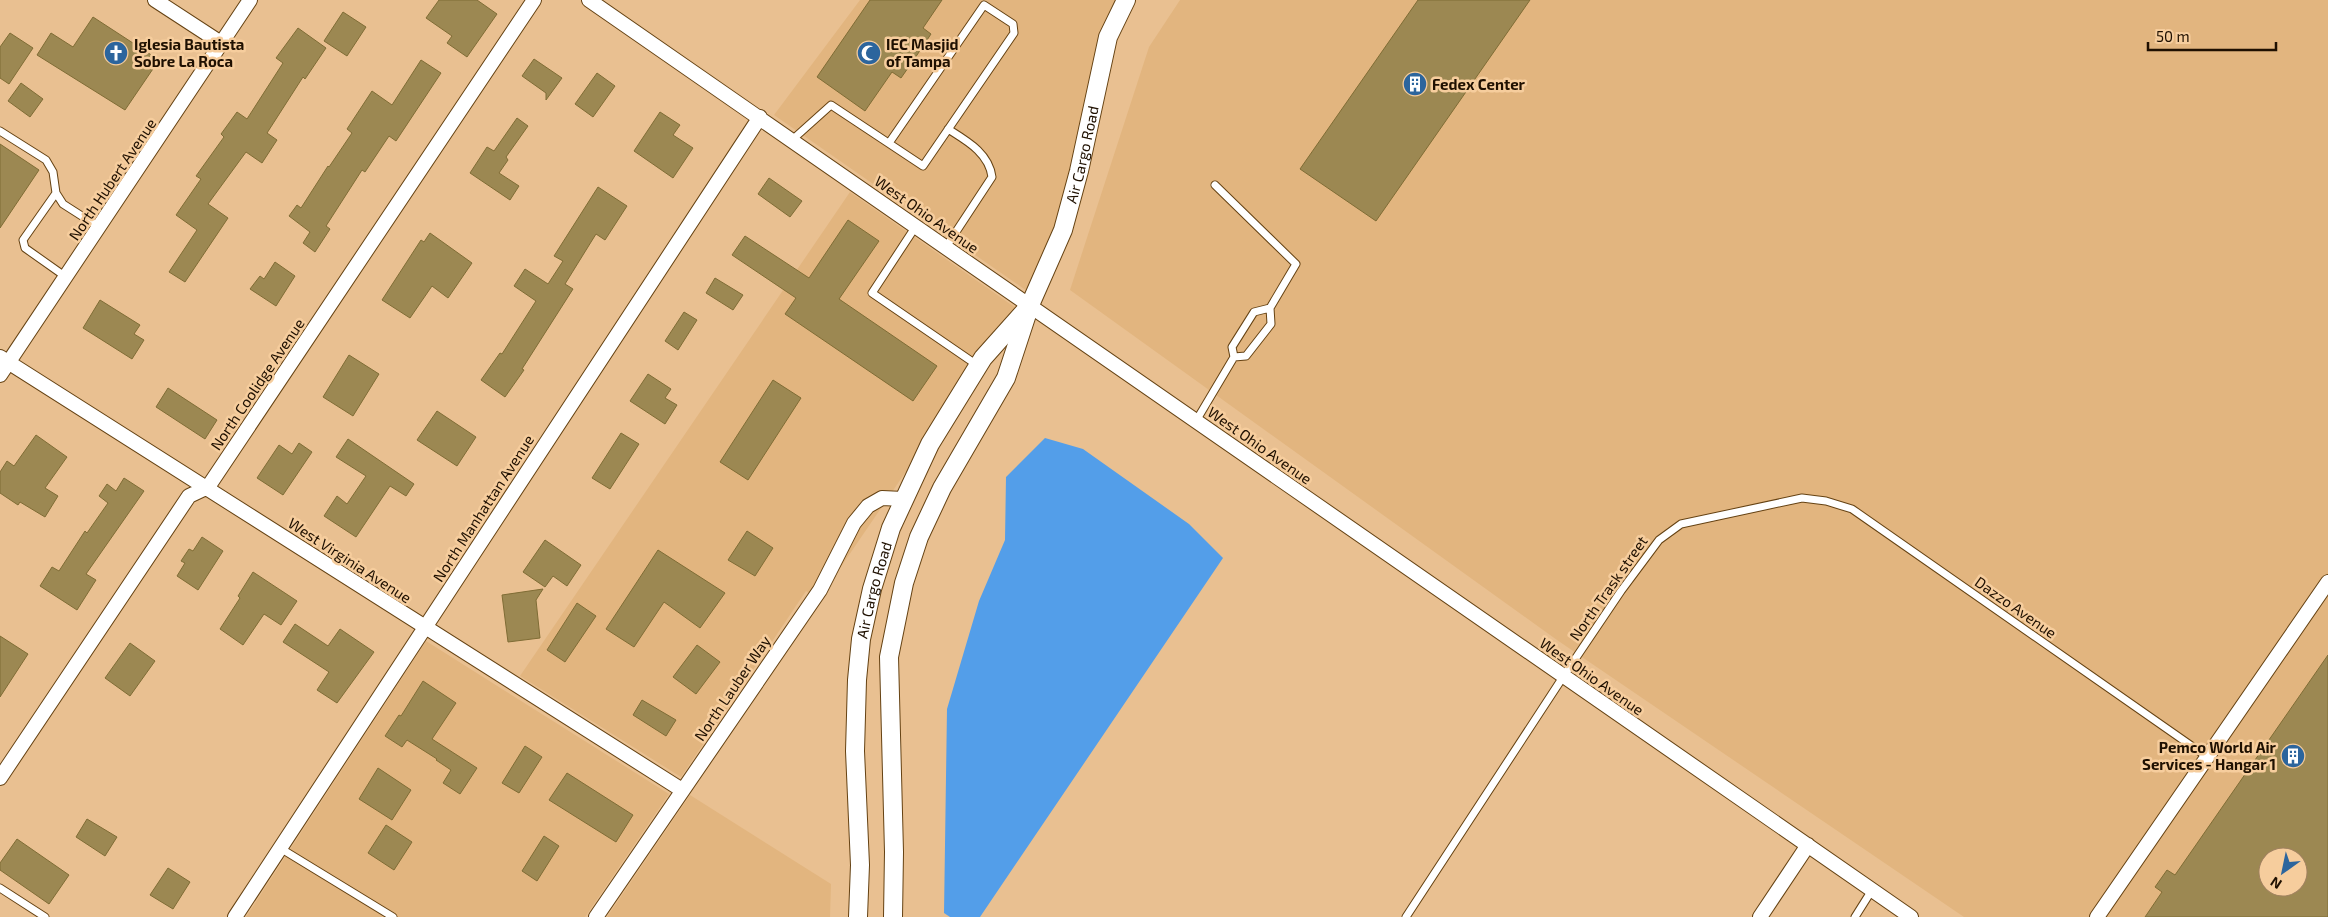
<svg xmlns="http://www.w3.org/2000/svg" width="2328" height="917" font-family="'Exo 2',sans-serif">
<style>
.built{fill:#e2b57f;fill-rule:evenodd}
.water{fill:#539ee9}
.building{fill:#9c8852;stroke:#7f6c35;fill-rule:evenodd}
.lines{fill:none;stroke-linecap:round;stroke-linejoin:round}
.service-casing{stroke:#654213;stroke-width:9}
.minor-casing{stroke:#654213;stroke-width:16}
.tertiary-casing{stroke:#654213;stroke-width:20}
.service{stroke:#fff;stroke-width:7}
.minor{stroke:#fff;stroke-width:14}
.tertiary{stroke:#fff;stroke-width:18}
.labels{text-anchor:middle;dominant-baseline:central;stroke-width:5;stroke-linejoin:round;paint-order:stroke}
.poi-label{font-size:15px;font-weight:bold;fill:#1f1001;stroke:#f6cd9d;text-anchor:start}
.street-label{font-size:15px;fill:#1f1001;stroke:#f6cd9d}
</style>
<rect width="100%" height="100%" fill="#e9c091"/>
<path class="built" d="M860,0H1116L1100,33L1070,170L1055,228L1027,291L774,115Z
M1180,0H2328V917H1964L1557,640L1070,290L1149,47ZM2268,857H2298V887H2268Z
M850,192L1016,308L975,353L922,440L907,470L819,599L806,591L681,777L520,676Z
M426,641L669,794L585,917H246Z
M690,795L831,884L830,917H607Z"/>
<path class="water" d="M1045,438L1083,449L1189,524L1223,558L980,917H950L944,913L947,709L979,601L1005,540L1006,477Z"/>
<path class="building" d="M439,0H477L497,14L467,57L447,43L452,36L426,18Z
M870,0H942L923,28L931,34L915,58L901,78L892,72L865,111L817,77Z
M1418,0H1530L1376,221L1300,169Z
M343,12L366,27L347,56L324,41Z
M93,17L159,60L125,110L37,55L51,33L73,47Z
M298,28L326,48L305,79L303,77L267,133L277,140L262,163L246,152L208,204L228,218L185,282L169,272L197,230L176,215L201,179L196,176L224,137L221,134L237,112L247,119L283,63L276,58Z
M10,33L33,48L9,84L0,78V47Z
M534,59L562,78L546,100V93L522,76Z
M421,60L441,73L396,141L389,136L365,172L362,170L326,226L330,229L315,252L303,243L310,232L289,216L297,205L301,208L328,166L329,167L352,133L347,129L372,91L392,105Z
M597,73L615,86L593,117L575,104Z
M21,83L43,99L30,117L8,101Z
M660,112L680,125L673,135L693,148L673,178L634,151Z
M517,118L528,126L506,157L508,160L499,173L519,186L510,200L470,173L487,147L494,151Z
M0,144L39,170L0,228Z
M769,178L802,201L790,217L758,194Z
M598,187L627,206L605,240L596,234L565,284L573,289L522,369L524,370L505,397L481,380L500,353L502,354L536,301L514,286L525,269L548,284L563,261L554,256Z
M848,220L879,241L839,299L937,366L913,401L785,314L796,298L732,255L745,236L809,278Z
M430,233L472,263L448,298L432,286L410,318L382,300L421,240L424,242Z
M275,262L295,276L276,306L250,289L260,276L264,279Z
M715,278L743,295L733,310L706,293Z
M100,300L140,325L134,334L144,340L132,359L83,328Z
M684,312L697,320L678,350L665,341Z
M349,355L379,374L353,416L323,397Z
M648,374L671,389L665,398L677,405L665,424L630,401Z
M773,380L801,398L748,480L720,462Z
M168,388L217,420L205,439L156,407Z
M437,411L476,437L457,466L417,440Z
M621,433L639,444L610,489L592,478Z
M36,435L67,457L45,488L58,496L45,517L20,502L18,505L0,493V472L7,461L14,466Z
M348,439L414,484L406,496L390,486L356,537L324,516L337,496L347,504L366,476L336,457Z
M299,443L312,452L283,495L257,478L279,445L292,454Z
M124,478L144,491L86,574L96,580L77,610L40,586L52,567L59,571L85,531L87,533L108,503L99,496L107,484L116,491Z
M747,531L773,548L755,576L728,560Z
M202,537L223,551L198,590L177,576L185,563L181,561L189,549L193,551Z
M545,540L581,565L567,586L553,576L545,587L523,572Z
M658,550L725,593L700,628L664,602L634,647L606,629Z
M253,572L297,601L281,625L264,614L243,645L220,629L240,598L238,596Z
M543,589L536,600L540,638L508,642L502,595Z
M577,603L596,616L565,662L547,650Z
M295,624L328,646L340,629L374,652L337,703L317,690L329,672L283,642Z
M0,636L28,654L0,697Z
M130,643L155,661L130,696L105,678Z
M697,645L720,662L696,694L673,677Z
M2328,655V917H2145L2162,892L2155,887L2167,870L2175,875ZM2268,857H2298V887H2268Z
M423,681L456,703L432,739L477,768L460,794L443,783L451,770L436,760L437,759L407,740L402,747L385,736L399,715L401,716Z
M642,700L676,720L666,736L633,715Z
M525,746L542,757L519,793L502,783Z
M378,768L411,790L392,820L359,799Z
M567,773L633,815L616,842L549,800Z
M87,819L117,837L105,856L76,837Z
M386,825L412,842L394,870L368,853Z
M544,836L559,846L537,881L522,871Z
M17,839L69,875L49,904L0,870V863Z
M168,868L190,882L173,909L150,895Z"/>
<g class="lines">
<g class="service-casing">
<path id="service" d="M0,131L46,160L53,172L56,193L63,204L99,227
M792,140L831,105L923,166L1014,33L1013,24L984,5L889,143
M56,193L23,240L25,248L66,277
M916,226L872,293L977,365
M946,247L992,177C989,153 967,141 948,129
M1234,357L1232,347L1254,312L1270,308
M1196,421L1234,357L1246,356L1271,324L1270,308L1296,264L1215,185
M280,848L393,917
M0,888L45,917
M1406,917L1563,677L1621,591L1659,540L1681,524L1802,498L1826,501L1852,509L2206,756
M1855,917L1872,890"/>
</g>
<g class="minor-casing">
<path id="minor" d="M155,0L221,43
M589,0L1911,917
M0,357L682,790
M0,375L250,0
M0,778L189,496L208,487L534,0
M235,917L760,117
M596,917L820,590L854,523L868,506L882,498L903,499
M1760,917L1808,845
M2097,917L2328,582"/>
</g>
<g class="tertiary-casing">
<g id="tertiary">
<path id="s1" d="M858,917L860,865L855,751L857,680L861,639L872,589L891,528L930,444L983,358L1025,311"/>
<path id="s2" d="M893,917L894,852L889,657L904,583L919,537L942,488L1006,378L1030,305L1063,230L1079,171L1108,37L1126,0"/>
</g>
</g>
<use href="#service" class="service"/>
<use href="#minor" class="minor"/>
<use href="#tertiary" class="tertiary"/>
</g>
<defs>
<g id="church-disc" transform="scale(1.25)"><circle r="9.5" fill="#2c659d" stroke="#f6cd9d"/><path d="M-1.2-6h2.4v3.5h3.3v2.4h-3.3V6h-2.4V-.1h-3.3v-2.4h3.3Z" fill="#fff"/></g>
<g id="mosque-disc" transform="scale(1.25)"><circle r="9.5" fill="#2c659d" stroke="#f6cd9d"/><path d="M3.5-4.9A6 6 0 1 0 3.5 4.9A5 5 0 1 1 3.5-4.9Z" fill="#fff"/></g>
<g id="building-disc" transform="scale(1.25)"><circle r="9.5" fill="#2c659d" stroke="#f6cd9d"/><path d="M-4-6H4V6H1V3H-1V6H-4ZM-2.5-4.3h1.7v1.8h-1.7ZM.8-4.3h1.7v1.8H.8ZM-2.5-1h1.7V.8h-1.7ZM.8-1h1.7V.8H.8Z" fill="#fff"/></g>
</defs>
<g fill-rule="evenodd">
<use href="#church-disc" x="116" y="53"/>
<use href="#mosque-disc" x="869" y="53"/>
<use href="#building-disc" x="1415" y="84"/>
<use href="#building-disc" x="2293" y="756"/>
</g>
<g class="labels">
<g class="poi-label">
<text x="134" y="44">Iglesia Bautista<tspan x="134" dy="17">Sobre La Roca</tspan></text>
<text x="886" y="44">IEC Masjid<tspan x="886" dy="17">of Tampa</tspan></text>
<text x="1432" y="84">Fedex Center</text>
<text x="2276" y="747" text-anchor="end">Pemco World Air<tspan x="2276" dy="17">Services - Hangar 1</tspan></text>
</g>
<g class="street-label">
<text stroke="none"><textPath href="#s2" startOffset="802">Air Cargo Road</textPath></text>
<text transform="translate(112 179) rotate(-56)">North Hubert Avenue</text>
<text transform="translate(927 214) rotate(35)">West Ohio Avenue</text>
<text transform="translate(257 384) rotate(-56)">North Coolidge Avenue</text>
<text transform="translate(1260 445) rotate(35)">West Ohio Avenue</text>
<text transform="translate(483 508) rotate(-57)">North Manhattan Avenue</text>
<text transform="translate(350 560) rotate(33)">West Virginia Avenue</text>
<text transform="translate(1608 588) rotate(-55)">North Trask street</text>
<text stroke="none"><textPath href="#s1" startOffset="329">Air Cargo Road</textPath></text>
<text transform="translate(2016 607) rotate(35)">Dazzo Avenue</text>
<text transform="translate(1592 676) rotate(35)">West Ohio Avenue</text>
<text transform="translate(732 688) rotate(-56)">North Lauber Way</text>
</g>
</g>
<g transform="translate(2283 872) rotate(213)"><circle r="24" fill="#f6cd9d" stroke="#a0815f"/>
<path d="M0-4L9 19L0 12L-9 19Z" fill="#2c659d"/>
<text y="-8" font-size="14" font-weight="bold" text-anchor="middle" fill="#1f1001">N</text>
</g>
<path d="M2148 42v8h128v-8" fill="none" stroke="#1f1001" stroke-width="2.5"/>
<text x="2156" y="42" font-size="15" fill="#1f1001" stroke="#f6cd9d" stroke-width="4" paint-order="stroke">50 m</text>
</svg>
